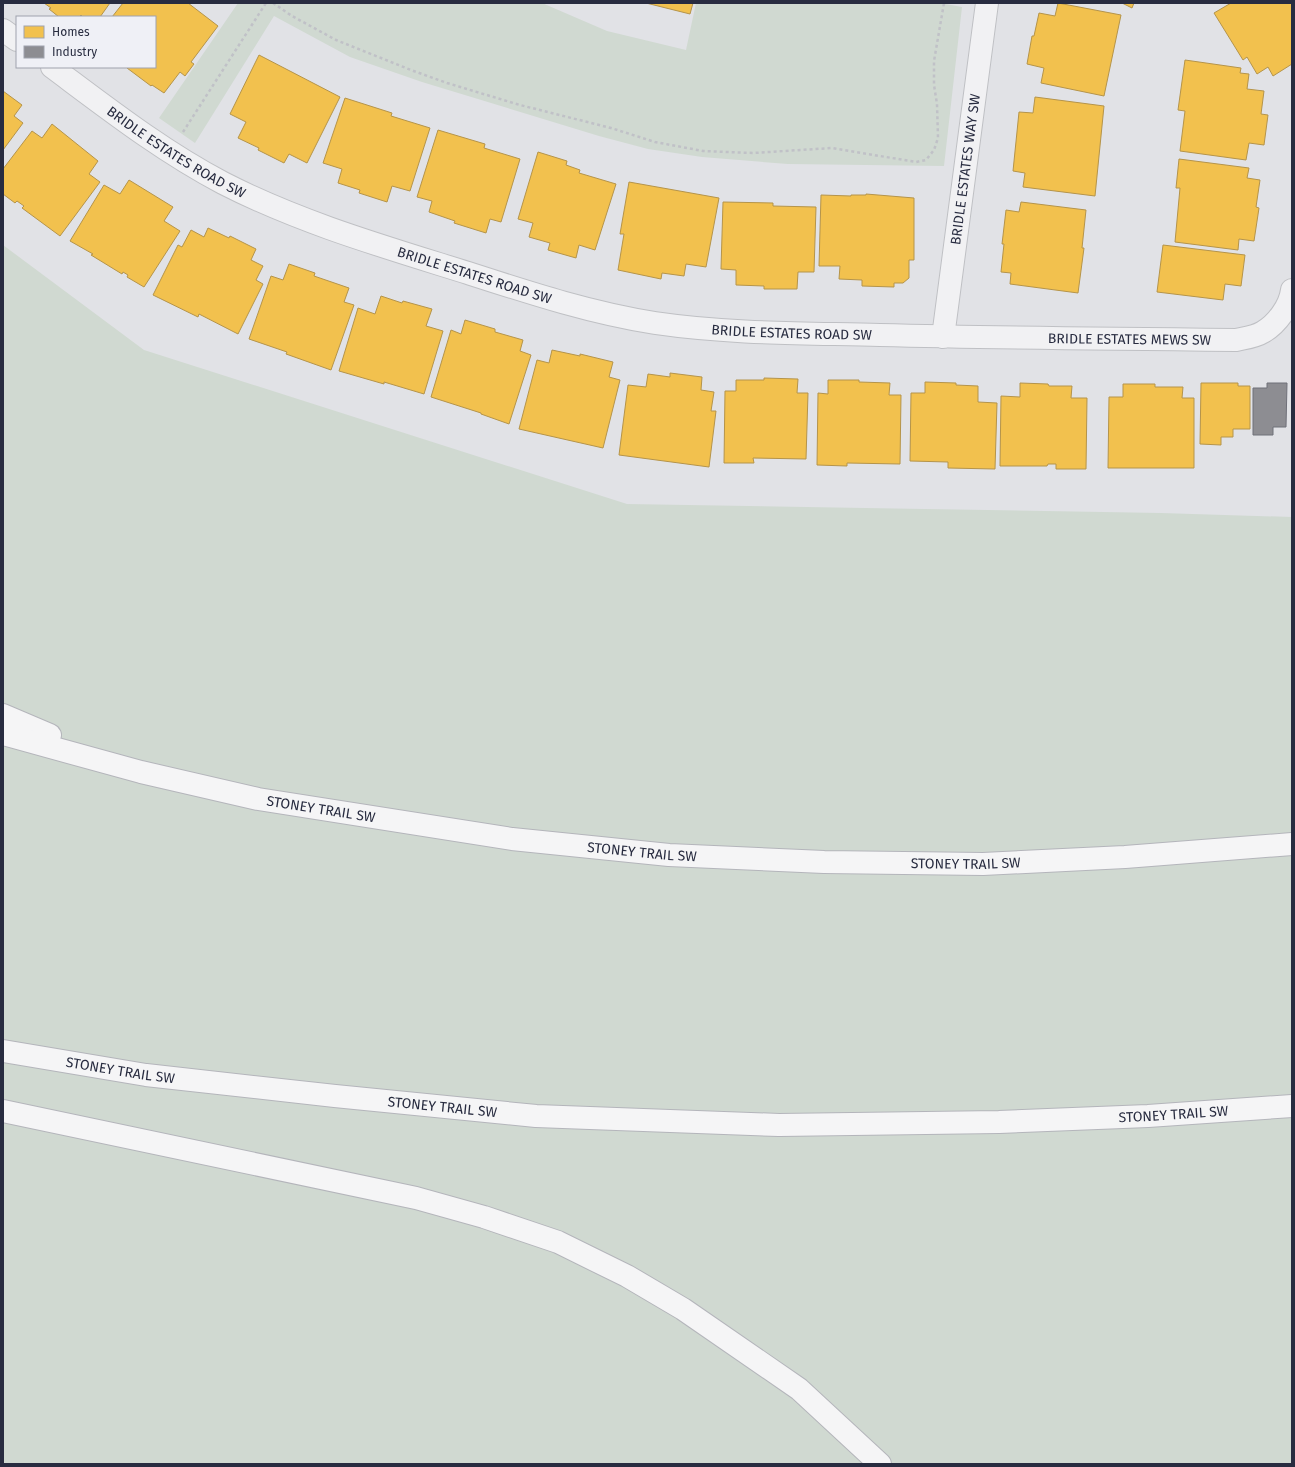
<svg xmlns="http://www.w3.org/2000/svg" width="1295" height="1467" font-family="'Fira Sans',sans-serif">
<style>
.green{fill:#d0d9d1}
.homes{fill:#f2c14e;stroke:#b5944a}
.industry{fill:#8d8d92;stroke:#6f7079}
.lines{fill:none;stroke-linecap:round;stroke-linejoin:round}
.minor-casing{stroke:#bfc0c4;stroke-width:24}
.highway-casing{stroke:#b4b5bb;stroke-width:24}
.path{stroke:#c0c1c7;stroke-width:2.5;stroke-dasharray:3 3;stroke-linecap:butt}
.minor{stroke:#f1f1f3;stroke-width:22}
.highway{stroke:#f5f5f6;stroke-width:22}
.labels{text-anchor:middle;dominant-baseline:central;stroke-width:4;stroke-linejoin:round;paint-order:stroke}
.street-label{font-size:14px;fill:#282c40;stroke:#eff0f6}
</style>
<rect width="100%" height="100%" fill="#e1e2e6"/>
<path class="green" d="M238,3H542L607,31L686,50L696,3H940L962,7L944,166L788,164L702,157L648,149L599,136L422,82L350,57L274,16L195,143L159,118Z
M3,245L144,350L627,504L1161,513L1292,517V1464H3Z"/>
<path class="homes" d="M44,3H110L100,17H83L81,15L79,17H59L49,9L51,8Z
M123,3H188L218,26L191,62L194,64L185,76L180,72L164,93L152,85L151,86L127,68L128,67H155V17H112Z
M646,3H693L690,14Z
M1058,3L1121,15L1104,96L1041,83L1044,68L1027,64L1032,36H1034L1039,13L1055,16Z
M1122,3H1134L1132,8Z
M1231,3H1292V64L1273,76L1268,67L1257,74L1247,57L1243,60L1214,13Z
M259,55L340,97L307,163L289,154L284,163L258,150L259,148L238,138L246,122L230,114Z
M1185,60L1241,68L1240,73L1249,74L1247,89L1264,91L1261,114L1268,115L1264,145L1249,143L1246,160L1180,151L1185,111L1178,110Z
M3,91L22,105L14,116L23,123L3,150Z
M1035,97L1104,106L1095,196L1023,187L1025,173L1013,171L1019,112L1033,113Z
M345,98L392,113L391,116L430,128L410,191L392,186L387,202L359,193L360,190L338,183L342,169L323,163Z
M52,124L98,161L89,174L100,182L60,236L22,208L24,206L17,201L15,203L3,194V169L32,131L42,138Z
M438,130L485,144L484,148L520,159L501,222L490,219L486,233L454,223L455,221L429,212L432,201L417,197Z
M538,152L567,161L566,165L580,170L579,173L616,184L595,250L579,245L576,258L548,250L550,243L529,237L533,223L518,219Z
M1179,159L1249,168L1247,178L1260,180L1256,207L1259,208L1254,241L1239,239L1238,250L1175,242L1180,188H1176Z
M129,180L173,207L164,221L180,231L144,287L127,277L128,275L123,272L122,274L91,255L93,254L70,241L104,185L120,194Z
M629,182L719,198L706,267L686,264L684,276L662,273L661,279L618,270L624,234H620Z
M866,194L914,198V260H909V278L903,283H894V287L862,286V280L839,279L840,266H819L821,195L851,196V195H866Z
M723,202L773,203V206L816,207L814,272H798L797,289H764V286L736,285V270L721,269Z
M1021,202L1086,210L1082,248H1084L1078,293L1010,284L1011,273L1001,272L1004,244H1002L1006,210L1019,212Z
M208,228L229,238L230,236L256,249L251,260L263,266L256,280L263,284L238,334L199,314L198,317L153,295L178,245L182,247L191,230L204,237Z
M1163,245L1245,255L1241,286L1225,284L1223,300L1157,292Z
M289,264L315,273L314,276L349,288L344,302L354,305L331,370L286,354L287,352L249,339L271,276L283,280Z
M381,296L402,303L403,301L432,309L426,326L443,331L424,394L384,382V384L339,371L358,308L375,314Z
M465,320L495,329V332L523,340L520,351L531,355L509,424L481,414V413L431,397L451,330L461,334Z
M552,350L580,356V354L613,362L609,377L620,380L603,448L519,429L537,360L549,363Z
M670,373L702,377L701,390L714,392L711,411H716L709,467L619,455L628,385L646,387L648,374L670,377Z
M764,378L798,379L797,393H808L806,459L753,458L754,463H724L725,391H736V380H764Z
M828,380H859V382L890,383L889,395H901L900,464L847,463V466L817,465L818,393L828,394Z
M925,382L956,383V385L978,386V402L997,403L995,469L948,468V462L910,461L911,393H925Z
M1020,383L1048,384L1049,386H1072L1071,398H1087L1086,469H1056V464H1048L1047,466H1000L1001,396L1020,397Z
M1201,383H1238V386H1250V429H1233V437H1221V445L1200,444Z
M1123,384H1155V387H1183L1182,398H1194V468H1108L1109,397H1123Z"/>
<path class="industry" d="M1267,383H1287L1286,427H1273V435H1253V388H1267Z"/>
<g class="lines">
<g class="minor-casing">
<g id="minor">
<path d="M3,30L17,40"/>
<path id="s1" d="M52,67C107,108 162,151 223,183C301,223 385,247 468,273C530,293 591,313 655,323C730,334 805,333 880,335C998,338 1117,339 1236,340C1245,338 1255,337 1263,332C1277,324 1290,306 1292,290"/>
<path id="s2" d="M943,337L987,3"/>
</g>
</g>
<g class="highway-casing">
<g id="highway">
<path d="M3,715L50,735"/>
<path id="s3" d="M3,734L141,772L258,799L512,839L669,855L824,862L983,864L1125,857L1292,844"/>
<path id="s4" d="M3,1051L146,1075L335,1096L536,1116L779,1125L999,1122L1148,1116L1292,1106"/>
<path d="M3,1111L416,1198L484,1217L558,1242L627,1276L683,1309L799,1389L880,1464"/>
</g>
</g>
<path class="path" d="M273,3L292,16L336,40L411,70L447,83L520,105L611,128L655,142L703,151L753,153L832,148L916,162L926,160L934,150L938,138L937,104L934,85V61L944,3
M183,132L266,3"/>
<use href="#minor" class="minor"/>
<use href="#highway" class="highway"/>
</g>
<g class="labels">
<g class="street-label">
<text stroke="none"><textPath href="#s1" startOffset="151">BRIDLE ESTATES ROAD SW</textPath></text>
<text stroke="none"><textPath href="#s2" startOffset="169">BRIDLE ESTATES WAY SW</textPath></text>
<text stroke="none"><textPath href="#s1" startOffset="475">BRIDLE ESTATES ROAD SW</textPath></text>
<text stroke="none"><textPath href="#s1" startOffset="799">BRIDLE ESTATES ROAD SW</textPath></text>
<text stroke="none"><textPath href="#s1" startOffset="1137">BRIDLE ESTATES MEWS SW</textPath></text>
<text stroke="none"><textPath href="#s3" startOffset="327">STONEY TRAIL SW</textPath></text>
<text stroke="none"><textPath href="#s3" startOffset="651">STONEY TRAIL SW</textPath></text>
<text stroke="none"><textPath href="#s3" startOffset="975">STONEY TRAIL SW</textPath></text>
<text stroke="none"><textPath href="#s4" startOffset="119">STONEY TRAIL SW</textPath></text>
<text stroke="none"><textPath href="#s4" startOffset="443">STONEY TRAIL SW</textPath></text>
<text stroke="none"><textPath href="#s4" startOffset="1175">STONEY TRAIL SW</textPath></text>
</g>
</g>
<rect width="1295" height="1467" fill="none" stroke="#282c40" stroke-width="8"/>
<rect x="16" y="16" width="140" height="52" fill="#eff0f6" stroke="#9fa2ad"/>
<rect x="24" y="26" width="20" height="12" fill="#f2c14e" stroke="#9fa2ad"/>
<text x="52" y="36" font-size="12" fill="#282c40">Homes</text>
<rect x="24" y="46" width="20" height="12" fill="#8d8d92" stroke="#9fa2ad"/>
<text x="52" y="56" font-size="12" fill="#282c40">Industry</text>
</svg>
